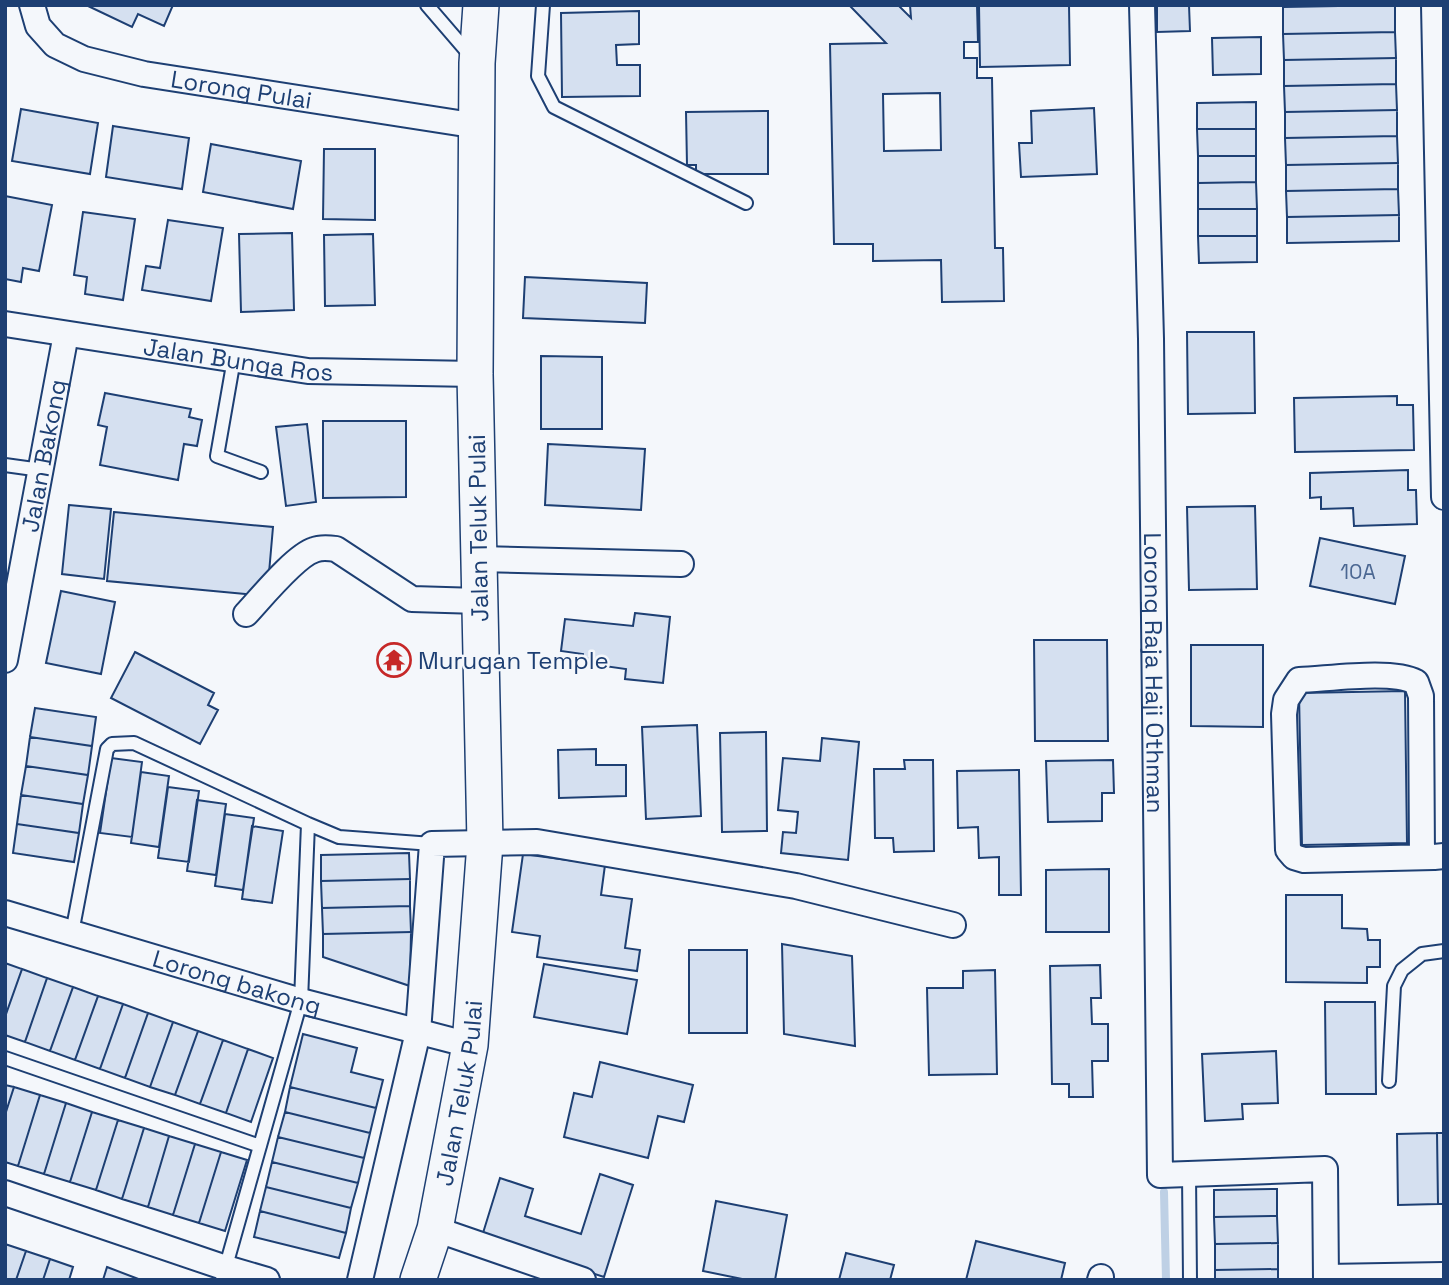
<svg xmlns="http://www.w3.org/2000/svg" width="1449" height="1285" font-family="'Space Grotesk',sans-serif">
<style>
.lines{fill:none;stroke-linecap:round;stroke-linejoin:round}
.stream{stroke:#bed0e5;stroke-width:8}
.building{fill:#d5e0f0;stroke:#1d3f73;stroke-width:2;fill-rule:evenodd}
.service-casing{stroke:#1d3f73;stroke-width:16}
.minor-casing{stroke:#1d3f73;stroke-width:28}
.secondary-casing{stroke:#1d3f73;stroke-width:38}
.service{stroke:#f4f7fb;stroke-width:12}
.minor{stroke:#f4f7fb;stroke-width:24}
.secondary{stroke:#f4f7fb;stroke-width:35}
.labels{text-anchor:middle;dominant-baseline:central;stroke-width:5;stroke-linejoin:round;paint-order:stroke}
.number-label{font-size:21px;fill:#4b6792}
.street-label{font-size:24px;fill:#1d3f73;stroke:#f4f7fb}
.poi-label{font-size:24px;fill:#1d3f73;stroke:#f4f7fb;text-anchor:start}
</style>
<rect width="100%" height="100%" fill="#f4f7fb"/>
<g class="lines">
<path class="stream" d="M1164,1192L1166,1280"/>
</g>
<path class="building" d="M86,5H173L164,26L138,14L132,27Z
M853,5H898L911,18L910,5H977L978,42H964V58H977V78H992L995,248H1003L1004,301L942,302L941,260L873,261V244H834L830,44L886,43L851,7ZM940,93L941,150L884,151L883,94Z
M979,5H1069L1070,65L980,67Z
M1157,5H1189L1190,31L1157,32Z
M1395,5V32L1283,34V7Z
M639,11V44L616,45L617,65H640V96L562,97L561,13Z
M1395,32L1396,58L1284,60L1283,34Z
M1261,37V74L1213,75L1212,38Z
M1396,58V84L1284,86V60Z
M1396,84L1397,110L1285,112L1284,86Z
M1256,102V129H1197V103Z
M1094,108L1097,174L1021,177L1019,143H1032L1031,111Z
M21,109L98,123L90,174L12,161Z
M1397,110V136L1285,138V112Z
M768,111V174H696V165H687L686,112Z
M113,126L189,138L182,189L106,177Z
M1197,129H1256V156H1198Z
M1397,136L1398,163L1286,165L1285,138Z
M211,144L301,161L293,209L203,192Z
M324,149H375V220L323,219Z
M1198,156H1256V182L1198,183Z
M1398,163V189L1286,191V165Z
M1256,182L1257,209H1198V183Z
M1398,189L1399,215L1287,217L1286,191Z
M5,196L52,205L39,271L23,268L21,282L5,279Z
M1198,209H1257V236H1198Z
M83,212L135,219L123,300L85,294L87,277L74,275Z
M1399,215V241L1287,243V217Z
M168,220L223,228L211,301L142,290L146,266L160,268Z
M292,233L294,310L241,312L239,234Z
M373,234L375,305L325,306L324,235Z
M1198,236H1257V262L1199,263Z
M525,277L647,283L645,323L523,318Z
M1187,332H1254L1255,413L1188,414Z
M541,356L602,357V429H541Z
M105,393L191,409L189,417L202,420L197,446L184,444L178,480L100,465L107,427L98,425Z
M1397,396V405H1413L1414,450L1295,452L1294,398Z
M323,421H406V497L323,498Z
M307,424L316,502L286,506L276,427Z
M548,444L645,449L641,510L545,505Z
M1408,470V490H1416L1417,524L1354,526L1353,508L1321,509V497L1310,498V473Z
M69,505L111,509L104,579L62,574Z
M1255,506L1257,589L1189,590L1187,507Z
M114,512L273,527L267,596L107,581Z
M1320,538L1405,556L1395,604L1310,586Z
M61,591L115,602L101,674L46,663Z
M635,613L670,617L663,683L625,679L626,669L597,665L598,659L583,658V654L561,651L565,619L633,626Z
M1034,640H1107L1108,741H1035Z
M1191,645H1263V727L1191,726Z
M135,652L214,693L208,705L218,710L200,744L111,698Z
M1405,691L1407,843L1302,845L1299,693Z
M35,708L96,717L92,746L30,737Z
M697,725L701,816L646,819L642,727Z
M766,732L767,831L722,832L720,733Z
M30,737L92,746L88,775L26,766Z
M822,738L859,742L848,860L781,853L783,832L796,833L798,812L778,810L783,758L820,761Z
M596,749V765H626V796L559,798L558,750Z
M111,758L142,762L132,837L100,833Z
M904,760H933L934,851L894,852L893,838H875L874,769H905Z
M1113,760L1114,793H1102V821L1048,822L1046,761Z
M26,766L88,775L83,804L21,795Z
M1019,770L1021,895H999V857L979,858L978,827L958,828L957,771Z
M141,772L169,776L159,847L131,843Z
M168,787L199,791L189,862L158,858Z
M21,795L83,804L79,833L17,824Z
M197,800L226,804L216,875L187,871Z
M225,814L254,818L243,890L215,886Z
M17,824L79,833L74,862L13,853Z
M252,826L283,831L272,903L242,899Z
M409,853L410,879L321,881V855Z
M523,854L605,865L601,895L632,899L625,948L640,950L637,971L537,957L540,936L512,932Z
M1109,869V932H1046V870Z
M410,879V906L322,908L321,881Z
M1286,895H1342V928L1367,929L1368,940H1380V967H1367V983L1286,982Z
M410,906L411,932L323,934L322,908Z
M411,932L410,986L323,957V934Z
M782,944L852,956L855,1046L784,1034Z
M689,950H747V1033H689Z
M5,963L22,969L5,1017Z
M544,964L637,980L627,1034L534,1017Z
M1100,965L1101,998H1091L1092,1024H1108V1061H1092L1093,1097H1069V1084H1052L1050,966Z
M22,969L47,978L25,1042L5,1035V1017Z
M995,970L997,1074L929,1075L927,988H963V971Z
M47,978L73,987L50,1051L25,1042Z
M73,987L98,996L75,1060L50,1051Z
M98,996L123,1004L100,1069L75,1060Z
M1325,1002H1375L1376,1094H1326Z
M123,1004L148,1013L125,1078L100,1069Z
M148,1013L173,1022L150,1087L125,1078Z
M173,1022L198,1031L175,1095L150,1087Z
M198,1031L223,1040L200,1104L175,1095Z
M303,1034L357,1048L351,1072L383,1080L376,1108L290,1087Z
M223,1040L248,1049L226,1113L200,1104Z
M248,1049L273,1058L251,1122L226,1113Z
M1276,1051L1278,1103L1242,1104L1243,1119L1205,1121L1202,1054Z
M600,1062L693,1085L684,1122L658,1116L648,1158L564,1137L574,1093L592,1097Z
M5,1085L14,1087L5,1115Z
M14,1087L40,1095L18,1166L5,1162V1115Z
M290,1087L376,1108L370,1133L285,1112Z
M40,1095L66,1103L44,1174L18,1166Z
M66,1103L92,1112L70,1182L44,1174Z
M92,1112L118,1120L96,1190L70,1182Z
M285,1112L370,1133L364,1158L278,1137Z
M118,1120L144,1128L122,1199L96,1190Z
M144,1128L169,1136L148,1207L122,1199Z
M1437,1133H1444V1204H1438Z
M1437,1133L1438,1204L1398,1205L1397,1134Z
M169,1136L195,1144L173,1215L148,1207Z
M278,1137L364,1158L358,1183L272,1162Z
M195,1144L221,1152L199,1223L173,1215Z
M221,1152L247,1160L225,1231L199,1223Z
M272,1162L358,1183L351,1208L266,1187Z
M600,1174L633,1185L604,1277L539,1256L541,1252L483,1233L500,1178L533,1189L525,1216L581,1234Z
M266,1187L351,1208L346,1233L260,1211Z
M1277,1189V1216L1214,1217V1190Z
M716,1201L787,1215L775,1280H747L703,1271Z
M260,1211L346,1233L339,1258L254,1237Z
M1277,1216L1278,1243L1215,1244L1214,1217Z
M976,1241L1065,1263L1061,1280H966Z
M1278,1243V1269L1215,1270V1244Z
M5,1244L26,1251L16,1280H5Z
M26,1251L50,1259L43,1280H16Z
M846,1253L894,1265L890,1280H839Z
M50,1259L73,1267L69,1280H43Z
M107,1267L141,1280H103Z
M1278,1269V1280H1215V1270Z"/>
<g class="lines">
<g class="service-casing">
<path id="service" d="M427,5L470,55
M543,5L538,76L554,107L746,203
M234,359L217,456L261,472
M5,465L41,470
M72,933L107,749L112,744L134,743L308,824L339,837L432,844
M5,1058L260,1146
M1389,1081L1394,986L1402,970L1422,954L1444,951
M1189,1174L1190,1280
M222,1280L301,1001L308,824"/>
</g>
<g class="minor-casing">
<g id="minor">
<path id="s1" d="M32,5L38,26L55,45L84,59L144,74L478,126"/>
<path id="s2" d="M1142,5L1151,339L1160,1175L1325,1169L1326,1280"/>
<path d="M1434,5L1444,497"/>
<path id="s3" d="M5,324L308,371L475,374"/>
<path d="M479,559L681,564"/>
<path d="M246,614C261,598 295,556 314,550C321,547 329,548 336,549L412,599L479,601"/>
<path id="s4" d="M5,660L66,334"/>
<path d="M1422,857L1421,696L1416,682C1392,669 1328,679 1299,680L1286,700L1284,714L1288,850L1294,857L1304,860L1434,857L1444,856"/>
<path id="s5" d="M5,913L301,1001L470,1045"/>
<path d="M5,1193L226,1268L267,1280"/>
<path d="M435,1229L583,1280"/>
<path d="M1326,1277L1444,1275"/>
<path d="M360,1280L418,1032L432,844L537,842L796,886L953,925"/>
<path d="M1100,1280L1101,1277"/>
</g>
</g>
<g class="secondary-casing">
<g id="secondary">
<path id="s6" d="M418,1280L435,1229L470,1045L485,843L475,374L477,63L481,5"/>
</g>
</g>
<use href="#service" class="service"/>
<use href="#minor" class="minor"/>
<use href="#secondary" class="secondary"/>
</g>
<defs>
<g id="temple-ring" transform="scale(1.75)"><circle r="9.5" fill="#f4f7fb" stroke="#c62828" stroke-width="1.5"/><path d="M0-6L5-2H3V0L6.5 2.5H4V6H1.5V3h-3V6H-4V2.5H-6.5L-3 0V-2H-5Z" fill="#c62828"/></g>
</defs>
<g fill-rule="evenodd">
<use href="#temple-ring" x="394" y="660"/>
</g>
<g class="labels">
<g class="number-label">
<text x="1358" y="571">10A</text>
</g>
<g class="street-label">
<text stroke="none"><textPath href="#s1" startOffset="240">Lorong Pulai</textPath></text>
<text stroke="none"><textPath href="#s3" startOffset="236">Jalan Bunga Ros</textPath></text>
<text stroke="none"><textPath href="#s4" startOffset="208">Jalan Bakong</textPath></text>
<text transform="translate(478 528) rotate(-91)">Jalan Teluk Pulai</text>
<text stroke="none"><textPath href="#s2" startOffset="668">Lorong Raja Haji Othman</textPath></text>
<text stroke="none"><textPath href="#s5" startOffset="242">Lorong bakong</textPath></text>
<text stroke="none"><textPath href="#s6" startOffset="192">Jalan Teluk Pulai</textPath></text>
</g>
<g class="poi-label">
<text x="418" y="660">Murugan Temple</text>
</g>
</g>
<rect width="1449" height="1285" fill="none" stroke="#1d3f73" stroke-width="14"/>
</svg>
